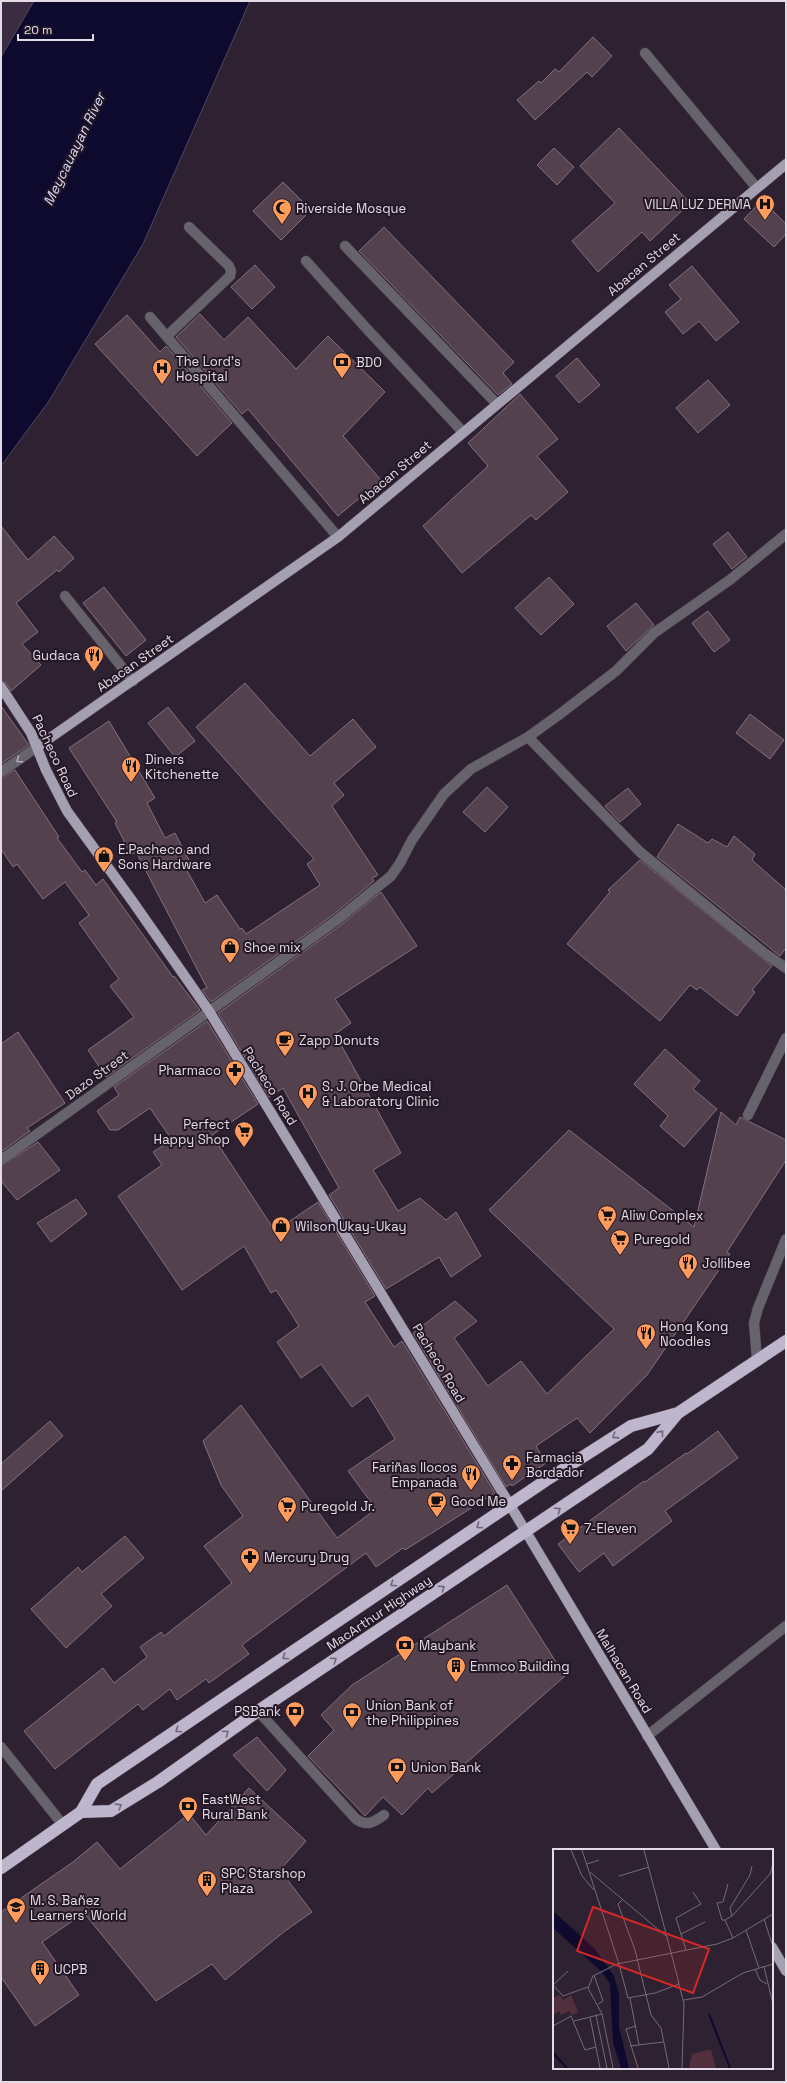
<svg xmlns="http://www.w3.org/2000/svg" width="787" height="2083" font-family="'Space Grotesk',sans-serif">
<style>
.built{fill:#3c2c41}
.water{fill:#0d0a2d;stroke:#4d4964}
.building{fill:#54414e;stroke:#846f7e}
.lines{fill:none;stroke-linecap:round;stroke-linejoin:round}
.minor-casing{stroke:#4b3f4e;stroke-width:11}
.major-casing{stroke:#4b3f4e;stroke-width:11}
.highway-casing{stroke:#4b3f4e;stroke-width:13}
.minor{stroke:#66636c;stroke-width:10}
.major{stroke:#a59fb2;stroke-width:10}
.highway{stroke:#beb6cd;stroke-width:12}
.oneway{stroke:#b1abb5}
.oneway2{stroke:#71677a}
.labels{text-anchor:middle;dominant-baseline:central;stroke-width:4;stroke-linejoin:round;paint-order:stroke}
.poi-label{font-size:13px;fill:#e3dbe6;stroke:#241827;text-anchor:start}
.street-label{font-size:13px;fill:#e3dbe6;stroke:#241827}
.water-label{font-size:14px;font-style:italic;fill:#d7daf7;stroke:#241827}
.inset-river{fill:none;stroke:#0d0a2d;stroke-width:2}
.inset-road{fill:none;stroke:#766b79;stroke-width:1}
.view{fill:#d62828;fill-opacity:0.15;stroke:#d62828;stroke-width:2}
.inset-edge{fill:none;stroke:#e3dbe6;stroke-width:2}
</style>
<rect width="100%" height="100%" fill="#2e2131"/>
<path class="built" d="M1,1H34L1,57Z"/>
<path class="water" d="M34,1H250L143,244L49,401L1,466V57Z"/>
<path class="building" d="M593,37L612,56L592,77L587,72L535,120L517,100L539,81L541,83L555,69L559,72Z
M619,128L690,203L650,241L642,232L598,272L572,241L615,203L580,166Z
M554,148L574,167L557,185L537,165Z
M283,182L311,210L281,240L253,211Z
M762,200L786,224V234L774,247L744,219Z
M384,227L514,362L503,373L512,384L498,395L359,251Z
M255,265L275,287L252,309L231,287Z
M692,266L739,322L716,341L699,321L683,334L665,312L681,299L669,285Z
M200,314L224,340L248,317L296,369L328,336L385,392L343,436L381,480L338,516L248,409L242,414L176,337Z
M127,315L160,352L166,346L232,423L197,456L95,344Z
M577,358L600,385L579,403L556,376Z
M708,380L730,405L698,433L676,408Z
M520,394L558,439L537,456L568,492L536,520L531,515L462,573L423,526L488,466L468,443Z
M1,526L28,560L54,536L74,558L59,572L57,570L16,603L38,632L22,644L41,665L11,691L6,683L1,681Z
M728,532L747,557L732,569L713,544Z
M549,577L574,604L541,635L515,608Z
M104,587L146,640L126,656L83,603Z
M636,603L654,625L626,651L607,626Z
M708,611L730,640L714,652L692,623Z
M245,683L310,756L353,719L376,747L334,783L344,795L332,806L378,875L372,878L374,881L333,915L211,1002L202,990L207,988L136,852L131,855L115,823L117,822L69,748L109,721L155,798L147,803L165,838L175,833L191,864L185,867L205,903L217,895L240,929L242,928L246,934L320,885L307,864L314,859L196,727Z
M1,706L29,745L1,764Z
M168,707L195,741L175,757L148,723Z
M750,714L784,740L770,759L736,733Z
M15,770L59,837L57,838L82,872L85,870L96,885L103,879L173,977L174,976L200,1010L106,1077L88,1050L134,1017L110,986L119,979L79,923L89,915L65,882L43,899L17,864L13,867L1,849V778Z
M487,787L508,807L485,832L463,812Z
M628,788L641,804L620,822L605,806Z
M678,824L708,843L712,839L727,847L734,836L755,854L752,860L786,890V948L780,956L657,857Z
M640,860L772,966L752,990L755,992L737,1016L700,987L697,990L690,985L660,1021L567,944L610,892L608,890Z
M381,892L417,946L335,999L351,1023L335,1034L401,1153L373,1170L398,1211L420,1198L446,1220L456,1212L481,1256L451,1277L439,1257L386,1289L329,1195L339,1188L283,1088L269,1097L218,1013L341,925Z
M207,1021L258,1104L212,1135L275,1231L318,1202L375,1296L365,1302L394,1347L402,1341L495,1493L405,1550L403,1548L376,1567L366,1553L242,1645L249,1654L209,1683L206,1679L177,1700L170,1689L143,1710L138,1704L55,1769L24,1731L103,1668L114,1683L147,1657L140,1647L161,1632L164,1636L232,1583L204,1546L243,1516L221,1485L203,1441L241,1405L337,1538L376,1509L348,1471L395,1439L368,1395L352,1407L321,1364L301,1378L277,1342L299,1326L276,1290L271,1293L244,1246L182,1290L118,1196L162,1165L153,1152L172,1140L150,1108L118,1130H110L97,1111L119,1095L114,1087Z
M18,1032L65,1103L27,1128L30,1131L1,1152V1044Z
M665,1049L700,1081L693,1089L717,1109L684,1147L660,1126L668,1116L634,1084Z
M721,1112L736,1125L740,1117L786,1140V1160L727,1252L730,1254L647,1375L590,1433L577,1418L536,1446L546,1463L512,1486L511,1484L506,1487L413,1333L455,1301L477,1321L454,1338L488,1386L521,1361L547,1394L614,1329L489,1210L569,1130L694,1227Z
M38,1142L60,1170L17,1200L1,1181V1166Z
M76,1199L87,1214L51,1242L37,1223Z
M50,1421L63,1436L1,1491V1464Z
M718,1431L738,1458L665,1511L672,1521L613,1566L604,1553L579,1572L558,1544L644,1481L645,1482L686,1453L687,1454Z
M125,1536L144,1558L101,1594L112,1606L66,1648L31,1609L78,1567L82,1572Z
M507,1585L565,1676L432,1793L428,1788L402,1815L383,1797L365,1816L308,1756L334,1730L321,1715L352,1685Z
M257,1737L286,1770L267,1791L233,1755Z
M249,1788L306,1841L280,1870L312,1912L285,1931L225,1980L212,1964L156,2001L84,1913L42,1942L79,1995L35,2026L1,1977V1912L73,1862L97,1842L120,1869L189,1814L206,1835Z"/>
<g class="lines">
<g class="minor-casing">
<path id="minor" d="M645,53L756,187
M345,246L497,404
M306,261L367,329L463,432
M150,317L338,537
M167,336L230,276L231,271L229,266L189,227
M65,596L133,681
M528,737L640,852L763,952L786,968
M1,772L37,747
M748,1115L786,1038
M1,1160L337,920L391,876L400,863L412,840L444,794L471,769L528,737L560,714L616,671L654,633L731,579L786,534
M757,1360L754,1323L758,1308L786,1239
M258,1711L356,1819C367,1827 374,1822 384,1815
M647,1736L786,1626
M1,1747L63,1825"/>
</g>
<g class="major-casing">
<path id="major" d="M1,687L31,733L46,770L67,811L133,902L209,1011L510,1505L716,1850
M37,747L338,537L786,164
M772,1947L786,1971"/>
</g>
<g class="highway-casing">
<path id="highway" d="M81,1812L111,1811L158,1782L258,1711L648,1449L678,1413L786,1341
M1,1868L81,1812L97,1784L545,1481L631,1426L678,1413"/>
</g>
<use href="#minor" class="minor"/>
<use href="#major" class="major"/>
<use href="#highway" class="highway"/>
</g>
<defs><path id="oneway-chevron" d="M-2-3.5L2.5 0L-2 3.5" fill="none" stroke-width="1.6" stroke-linecap="round" stroke-linejoin="round"/></defs>
<use class="oneway" href="#oneway-chevron" transform="translate(19 760) rotate(145)"/>
<g class="oneway2">
<use href="#oneway-chevron" transform="translate(661 1433) rotate(-51)"/>
<use href="#oneway-chevron" transform="translate(615 1436) rotate(147)"/>
<use href="#oneway-chevron" transform="translate(558 1510) rotate(-34)"/>
<use href="#oneway-chevron" transform="translate(479 1526) rotate(146)"/>
<use href="#oneway-chevron" transform="translate(393 1584) rotate(146)"/>
<use href="#oneway-chevron" transform="translate(442 1588) rotate(-34)"/>
<use href="#oneway-chevron" transform="translate(285 1657) rotate(146)"/>
<use href="#oneway-chevron" transform="translate(334 1660) rotate(-34)"/>
<use href="#oneway-chevron" transform="translate(178 1730) rotate(146)"/>
<use href="#oneway-chevron" transform="translate(226 1733) rotate(-35)"/>
<use href="#oneway-chevron" transform="translate(119 1806) rotate(-32)"/>
</g>
<defs>
<g id="hospital-pin" transform="scale(1)"><path d="M0 17L-7.5 6A9.5 9.5 0 1 1 7.5 6Z" fill="#ff9b5b" stroke="#241827"/><path d="M-5-5h3v3.5h4V-5h3V5h-3V1.5h-4V5h-3Z" fill="#111"/></g>
<g id="mosque-pin" transform="scale(1)"><path d="M0 17L-7.5 6A9.5 9.5 0 1 1 7.5 6Z" fill="#ff9b5b" stroke="#241827"/><path d="M3.5-4.9A6 6 0 1 0 3.5 4.9A5 5 0 1 1 3.5-4.9Z" fill="#111"/></g>
<g id="bank-pin" transform="scale(1)"><path d="M0 17L-7.5 6A9.5 9.5 0 1 1 7.5 6Z" fill="#ff9b5b" stroke="#241827"/><path d="M-6-4H6V4H-6ZM0-2.3a2.3 2.3 0 1 0 0 4.6a2.3 2.3 0 1 0 0-4.6Z" fill="#111"/></g>
<g id="restaurant-pin" transform="scale(1)"><path d="M0 17L-7.5 6A9.5 9.5 0 1 1 7.5 6Z" fill="#ff9b5b" stroke="#241827"/><path d="M-5-6h1v4h1v-4h1v4h1v-4h1v5L-1.5 .5V6h-2V.5L-5-1ZM5-6V6H3V1.5H1.5Q1.5-4 5-6Z" fill="#111"/></g>
<g id="shop-pin" transform="scale(1)"><path d="M0 17L-7.5 6A9.5 9.5 0 1 1 7.5 6Z" fill="#ff9b5b" stroke="#241827"/><path d="M-5-2.5h2.3a2.7 3.5 0 0 1 5.4 0H5L5.5 6h-11ZM-1.5-2.5h3a1.5 2.3 0 0 0-3 0Z" fill="#111"/></g>
<g id="cafe-pin" transform="scale(1)"><path d="M0 17L-7.5 6A9.5 9.5 0 1 1 7.5 6Z" fill="#ff9b5b" stroke="#241827"/><path d="M-5.5-4.5H6V0H3Q3 3.5 0 3.5H-2.5Q-5.5 3.5-5.5 0ZM3-3.2v2h1.7v-2ZM-6 4.5H4V6H-6Z" fill="#111"/></g>
<g id="pharmacy-pin" transform="scale(1)"><path d="M0 17L-7.5 6A9.5 9.5 0 1 1 7.5 6Z" fill="#ff9b5b" stroke="#241827"/><path d="M-2-6h4v4h4v4h-4v4h-4v-4h-4v-4h4Z" fill="#111"/></g>
<g id="supermarket-pin" transform="scale(1)"><path d="M0 17L-7.5 6A9.5 9.5 0 1 1 7.5 6Z" fill="#ff9b5b" stroke="#241827"/><path d="M-6-5.5h2.5l.6 2H6L4.5 2H-2.5L-4.4-4H-6ZM-1.5 3.2a1.3 1.3 0 1 0 .1 0ZM3 3.2a1.3 1.3 0 1 0 .1 0Z" fill="#111"/></g>
<g id="building-pin" transform="scale(1)"><path d="M0 17L-7.5 6A9.5 9.5 0 1 1 7.5 6Z" fill="#ff9b5b" stroke="#241827"/><path d="M-4-6H4V6H1V3H-1V6H-4ZM-2.5-4.3h1.7v1.8h-1.7ZM.8-4.3h1.7v1.8H.8ZM-2.5-1h1.7V.8h-1.7ZM.8-1h1.7V.8H.8Z" fill="#111"/></g>
<g id="school-pin" transform="scale(1)"><path d="M0 17L-7.5 6A9.5 9.5 0 1 1 7.5 6Z" fill="#ff9b5b" stroke="#241827"/><path d="M0-5L7-2L0 1L-7-2ZM-4 1L0 2.5L4 1V4Q0 6-4 4Z" fill="#111"/></g>
</defs>
<g fill-rule="evenodd">
<use href="#hospital-pin" x="765" y="204"/>
<use href="#mosque-pin" x="282" y="208"/>
<use href="#bank-pin" x="342" y="362"/>
<use href="#hospital-pin" x="162" y="368"/>
<use href="#restaurant-pin" x="94" y="655"/>
<use href="#restaurant-pin" x="131" y="766"/>
<use href="#shop-pin" x="104" y="856"/>
<use href="#shop-pin" x="230" y="947"/>
<use href="#cafe-pin" x="285" y="1040"/>
<use href="#pharmacy-pin" x="235" y="1070"/>
<use href="#hospital-pin" x="308" y="1093"/>
<use href="#supermarket-pin" x="244" y="1131"/>
<use href="#supermarket-pin" x="607" y="1215"/>
<use href="#shop-pin" x="281" y="1226"/>
<use href="#supermarket-pin" x="620" y="1239"/>
<use href="#restaurant-pin" x="688" y="1263"/>
<use href="#restaurant-pin" x="646" y="1333"/>
<use href="#pharmacy-pin" x="512" y="1464"/>
<use href="#restaurant-pin" x="471" y="1474"/>
<use href="#cafe-pin" x="437" y="1501"/>
<use href="#supermarket-pin" x="287" y="1506"/>
<use href="#supermarket-pin" x="570" y="1528"/>
<use href="#pharmacy-pin" x="250" y="1557"/>
<use href="#bank-pin" x="405" y="1645"/>
<use href="#building-pin" x="456" y="1666"/>
<use href="#bank-pin" x="295" y="1711"/>
<use href="#bank-pin" x="352" y="1712"/>
<use href="#bank-pin" x="397" y="1767"/>
<use href="#bank-pin" x="188" y="1806"/>
<use href="#building-pin" x="207" y="1880"/>
<use href="#school-pin" x="16" y="1907"/>
<use href="#building-pin" x="40" y="1969"/>
</g>
<g class="labels">
<g class="poi-label">
<text x="751" y="204" text-anchor="end">VILLA LUZ DERMA</text>
<text x="296" y="208">Riverside Mosque</text>
<text x="176" y="361">The Lord's<tspan x="176" dy="15">Hospital</tspan></text>
<text x="356" y="362">BDO</text>
<text x="80" y="655" text-anchor="end">Gudaca</text>
<text x="145" y="759">Diners<tspan x="145" dy="15">Kitchenette</tspan></text>
<text x="118" y="849">E.Pacheco and<tspan x="118" dy="15">Sons Hardware</tspan></text>
<text x="244" y="947">Shoe mix</text>
<text x="299" y="1040">Zapp Donuts</text>
<text x="221" y="1070" text-anchor="end">Pharmaco</text>
<text x="322" y="1086">S. J. Orbe Medical<tspan x="322" dy="15">&amp; Laboratory Clinic</tspan></text>
<text x="230" y="1124" text-anchor="end">Perfect<tspan x="230" dy="15">Happy Shop</tspan></text>
<text x="621" y="1215">Aliw Complex</text>
<text x="295" y="1226">Wilson Ukay-Ukay</text>
<text x="634" y="1239">Puregold</text>
<text x="702" y="1263">Jollibee</text>
<text x="660" y="1326">Hong Kong<tspan x="660" dy="15">Noodles</tspan></text>
<text x="526" y="1457">Farmacia<tspan x="526" dy="15">Bordador</tspan></text>
<text x="457" y="1467" text-anchor="end">Fariñas Ilocos<tspan x="457" dy="15">Empanada</tspan></text>
<text x="451" y="1501">Good Me</text>
<text x="301" y="1506">Puregold Jr.</text>
<text x="584" y="1528">7-Eleven</text>
<text x="264" y="1557">Mercury Drug</text>
<text x="419" y="1645">Maybank</text>
<text x="470" y="1666">Emmco Building</text>
<text x="366" y="1705">Union Bank of<tspan x="366" dy="15">the Philippines</tspan></text>
<text x="281" y="1711" text-anchor="end">PSBank</text>
<text x="411" y="1767">Union Bank</text>
<text x="202" y="1799">EastWest<tspan x="202" dy="15">Rural Bank</tspan></text>
<text x="221" y="1873">SPC Starshop<tspan x="221" dy="15">Plaza</tspan></text>
<text x="30" y="1900">M. S. Bañez<tspan x="30" dy="15">Learners' World</tspan></text>
<text x="54" y="1969">UCPB</text>
</g>
<g class="street-label">
<text transform="translate(644 264) rotate(-40)">Abacan Street</text>
<text transform="translate(395 472) rotate(-40)">Abacan Street</text>
<text transform="translate(135 663) rotate(-35)">Abacan Street</text>
<text transform="translate(55 756) rotate(65)">Pacheco Road</text>
<text transform="translate(97 1075) rotate(-36)">Dazo Street</text>
<text transform="translate(270 1086) rotate(58)">Pacheco Road</text>
<text transform="translate(439 1363) rotate(59)">Pacheco Road</text>
<text transform="translate(379 1613) rotate(-34)">MacArthur Highway</text>
<text transform="translate(624 1671) rotate(59)">Malhacan Road</text>
</g>
<g class="water-label">
<text transform="translate(74 149) rotate(-64)">Meycauayan River</text>
</g>
</g>
<g transform="translate(553 1849)">
<rect width="220" height="220" fill="#2e2131"/>
<path d="M7,146L10,151L18,146L25,163L19,166L16,162L8,166L6,162L0,166V149ZM154,201H158L163,219H136L139,205Z" fill="#522f3c"/>
<path d="M0,62L41,99L61,127L66,145V178L76,219H68L60,194L57,135L48,122L0,79Z" fill="#0d0a2d"/>
<path class="inset-river" d="M156,165L177,219M0,204L14,219"/>
<path class="inset-road" d="M18,1L29,27L41,41M29,1L66,115M91,1L126,134M34,15L46,11M37,23L113,87M66,27L96,18M70,50L65,55L82,101L98,166L108,179L116,219M179,67L217,25L220,15M211,70L220,98M172,71H169L164,54L170,53L175,35M193,81L206,119M128,85L152,73M180,89L172,71L179,67L177,59L197,26L199,17M133,101L123,69L148,55L140,43M66,115L75,149L102,144L126,135M211,118L220,155M202,120L207,131L214,135M41,126L50,152L45,155M125,132L131,155L129,219M0,136L10,147L35,138M0,136L15,122M77,149L86,196M131,151L149,148L190,124L220,115M43,166L54,219M37,168L47,219M21,172L49,165M0,177L18,167L32,201L43,198M83,177L73,180L85,219M77,197L110,193M60,219L49,165L35,139L40,127L64,115L164,95L180,89L220,65"/>
<path class="view" d="M40,58L156,100L140,144L24,102Z"/>
<rect width="220" height="220" class="inset-edge"/>
</g>
<rect width="787" height="2083" fill="none" stroke="#e3dbe6" stroke-width="4"/>
<path d="M18 34v6h75v-6" fill="none" stroke="#e3dbe6" stroke-width="2"/>
<text x="24" y="34" font-size="12" fill="#e3dbe6" stroke="#241827" stroke-width="3" paint-order="stroke">20 m</text>
</svg>
